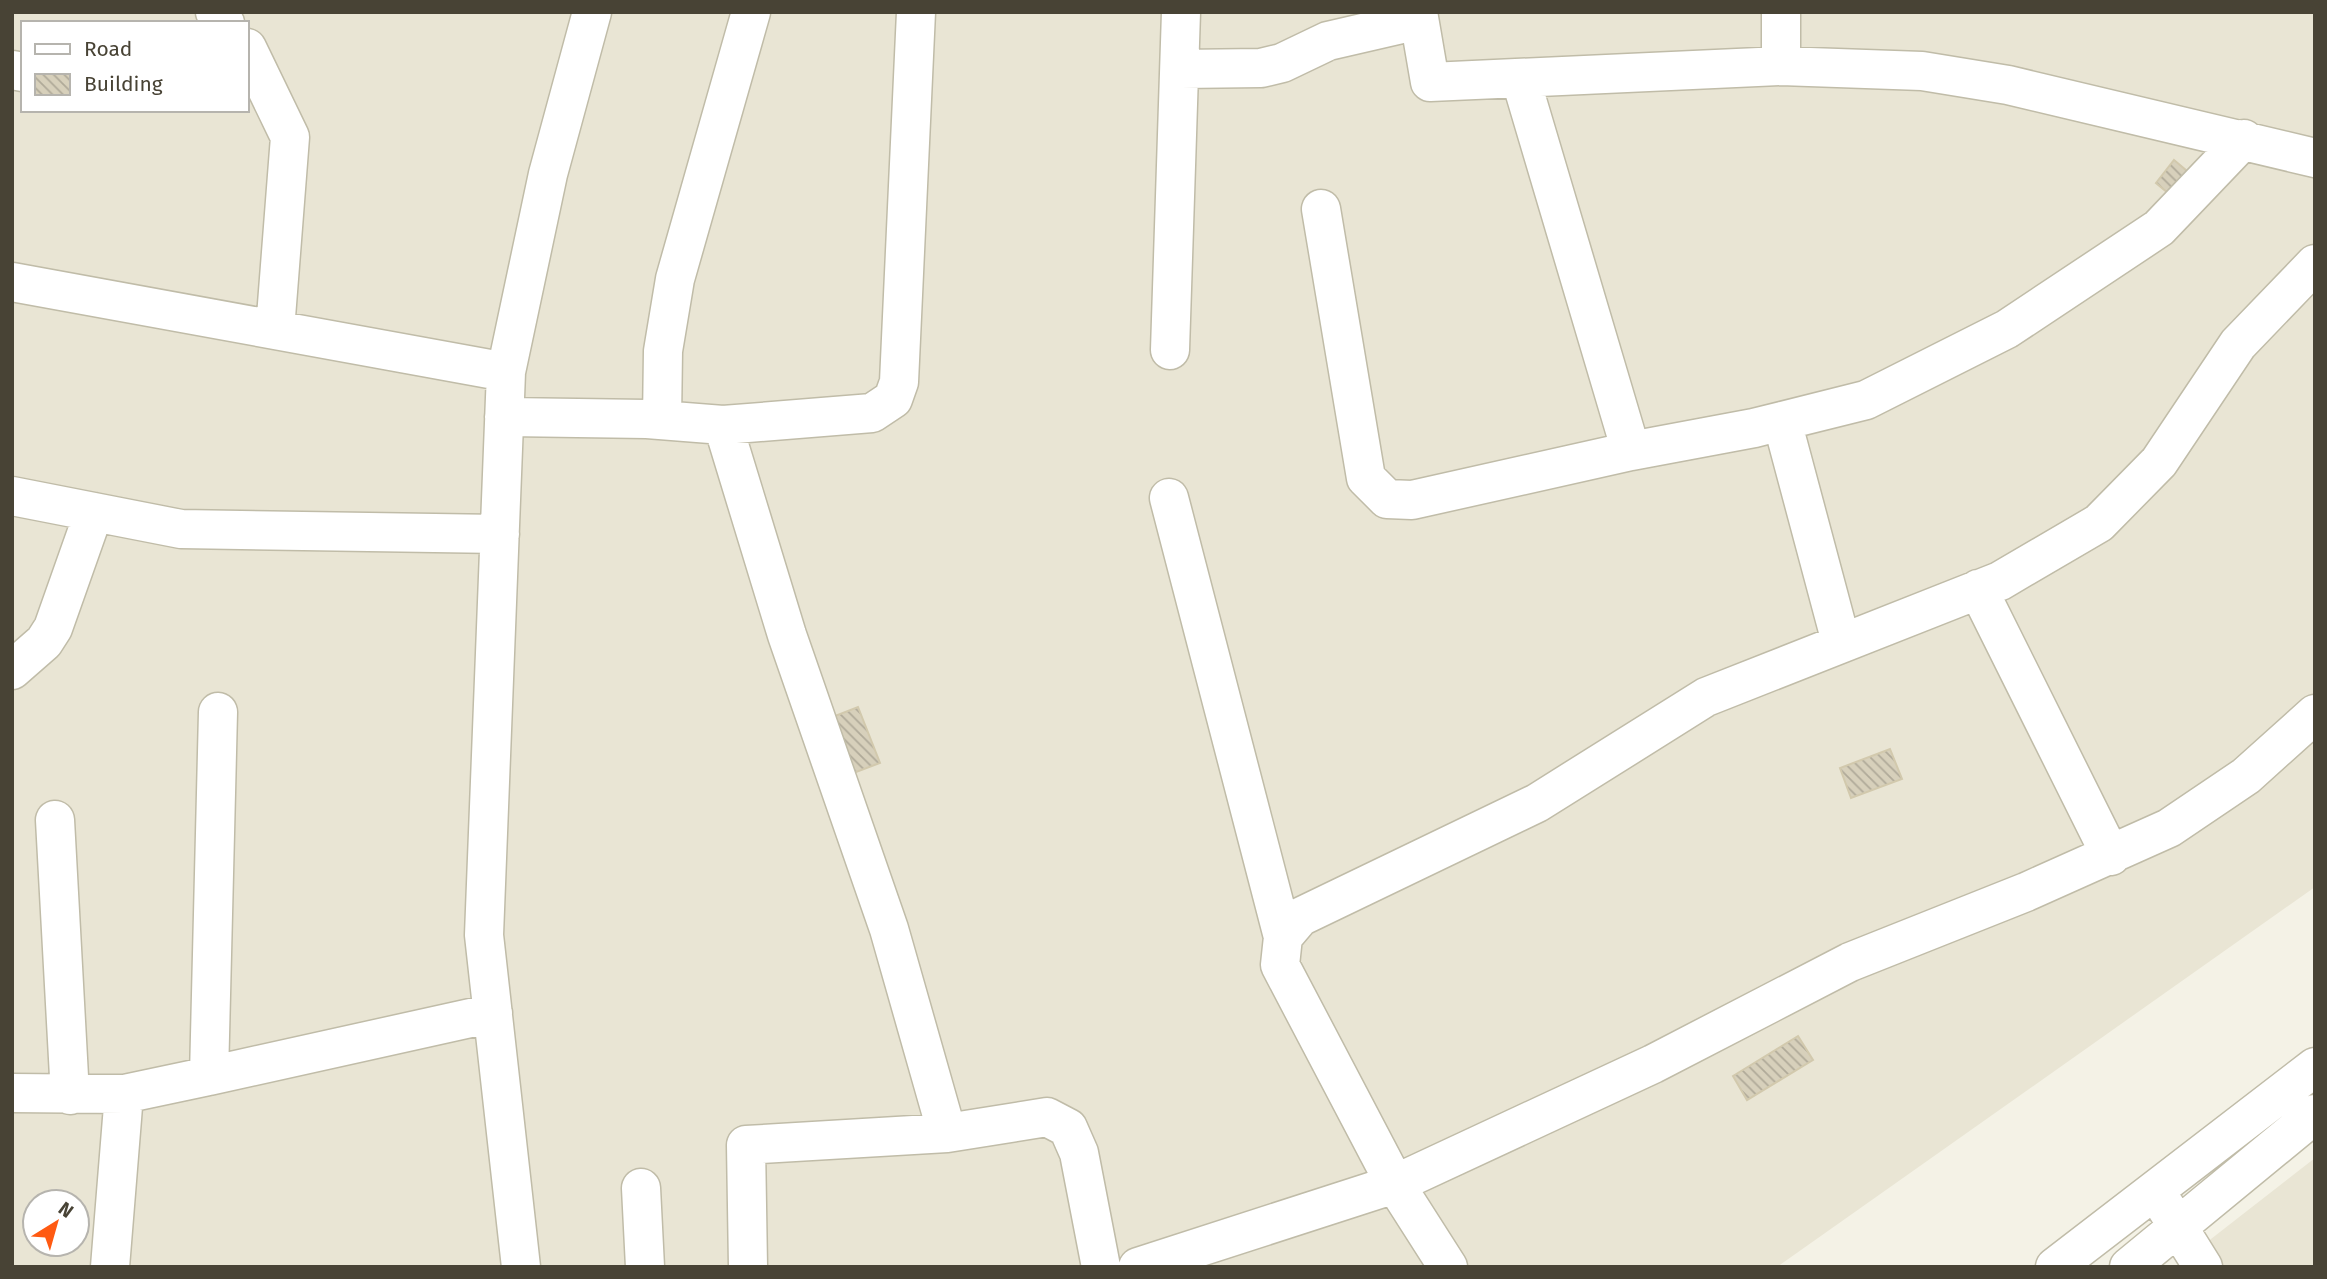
<svg xmlns="http://www.w3.org/2000/svg" width="2327" height="1279" font-family="'Fira Sans',sans-serif">
<style>
.residential{fill:#e9e5d4;fill-rule:evenodd}
.building{fill:url(#building-back-hatch);stroke:#d2c9ad;stroke-width:2}
.lines{fill:none;stroke-linecap:round;stroke-linejoin:round}
.minor-casing{stroke:#c0bca8;stroke-width:41}
.minor{stroke:#fff;stroke-width:38}
</style>
<defs>
<pattern id="building-back-hatch" width="6" height="6" patternUnits="userSpaceOnUse" patternTransform="scale(1.75)"><rect width="6" height="6" fill="#d7d0bb"/><path d="M-1 5l2 2M0 0l6 6M5-1l2 2" fill="none" stroke="#b0aa99"/></pattern>
</defs>
<rect width="100%" height="100%" fill="#f4f2e6"/>
<path class="residential" d="M12,12H2315V887L1777,1267H12ZM23,23H247V110H23ZM35,1202H77V1244H35Z
M2315,1158V1267H2175Z"/>
<path class="building" d="M2174,160L2198,180L2179,202L2156,183Z
M858,707L880,763L843,777L822,721Z
M1890,749L1902,779L1851,798L1840,768Z
M1798,1036L1813,1060L1747,1100L1733,1076Z"/>
<g class="lines">
<g class="minor-casing">
<path id="minor" d="M215,12L225,23
M1418,12L1430,82L1781,66L1922,71L2008,85L2315,158
M247,48L290,137L275,330
M1781,66V12
M1181,69L1261,68L1282,63L1328,41L1419,20
M12,70L23,72
M1521,80L1631,451L1754,428L1866,400L2007,329L2159,228L2244,139
M1321,209L1366,478L1387,499L1412,500L1631,451
M2315,264L2238,344L2159,462L2099,523L2000,581L1706,697L1537,803L1300,917L1283,937L1280,965L1395,1184L1653,1064L1850,962L2026,892L2169,828L2246,776L2315,714
M12,282L506,372
M1170,350L1181,12
M504,417L647,419L723,425L872,413L893,399L899,382L916,12
M662,420L663,351L675,279L751,12
M1782,421L1841,642
M723,425L787,635L889,929L947,1133L1047,1117L1068,1128L1079,1153L1101,1267
M12,496L181,529L500,534
M1169,498L1283,937
M1978,589L2111,856
M12,670L44,642L53,628L94,512
M218,712L209,1076L493,1013
M55,820L70,1095
M12,1093L124,1094L209,1076
M641,1188L645,1267
M2165,1206L2203,1267
M110,1267L124,1094
M521,1267L484,935L506,372L548,174L592,12
M748,1267L746,1145L947,1133
M1138,1267L1395,1184L1448,1267
M2055,1267L2315,1067
M2129,1267L2315,1114"/>
</g>
<use href="#minor" class="minor"/>
</g>
<rect width="2327" height="1279" fill="none" stroke="#484335" stroke-width="28"/>
<rect x="21" y="21" width="228" height="91" fill="#ffffff" stroke="#b6b4ae" stroke-width="2"/>
<rect x="35" y="44" width="35" height="10" fill="#ffffff" stroke="#b6b4ae" stroke-width="2"/>
<text x="84" y="56" font-size="21" fill="#484335">Road</text>
<rect x="35" y="74" width="35" height="21" fill="url(#building-back-hatch)" stroke="#b6b4ae" stroke-width="2"/>
<text x="84" y="91" font-size="21" fill="#484335">Building</text>
<g transform="translate(56 1223) rotate(37)"><circle r="33" fill="#ffffff" stroke="#b6b4ae" stroke-width="2"/>
<path d="M0-5L12 26L0 18L-12 26Z" fill="#ff5a12"/>
<text y="-10" font-size="19" font-weight="bold" text-anchor="middle" fill="#484335">N</text>
</g>
</svg>
